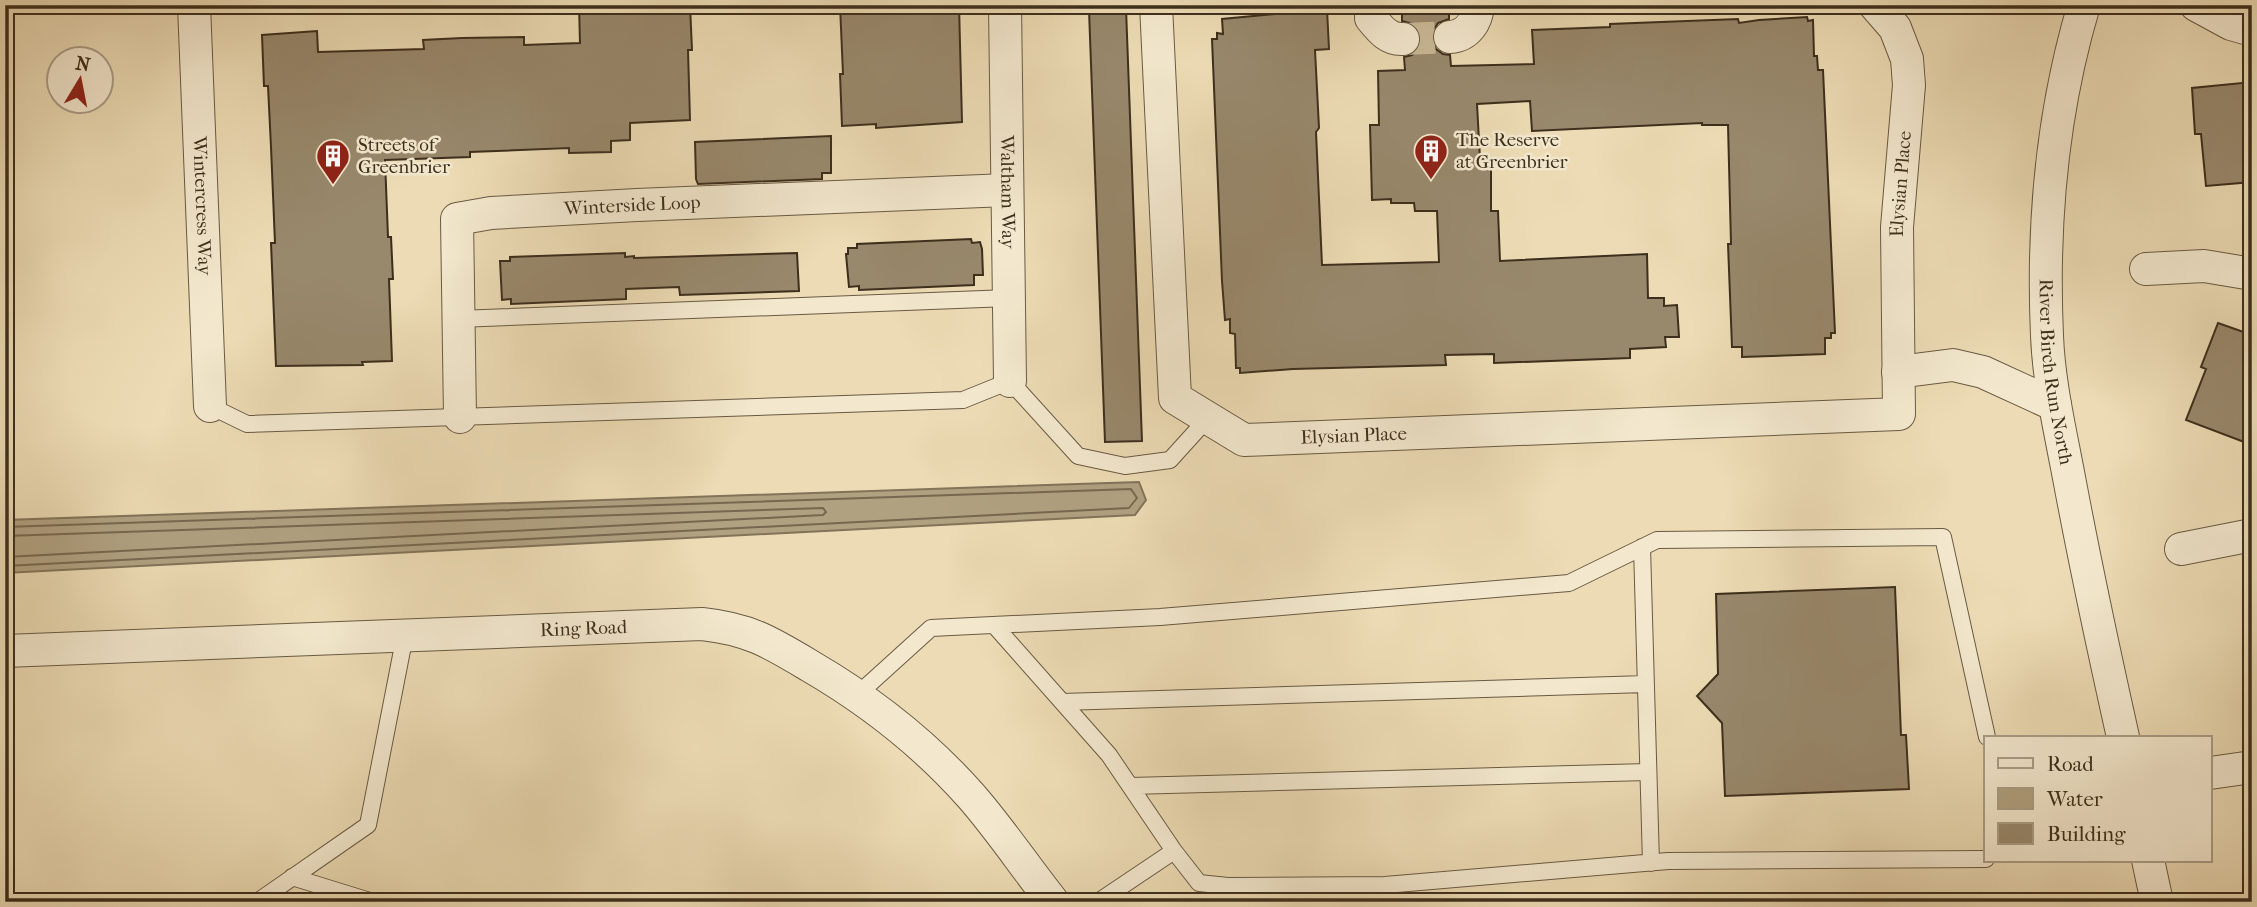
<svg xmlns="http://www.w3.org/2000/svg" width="2257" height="907" font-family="'IM FELL French Canon',serif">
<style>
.water{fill:#b0a181;stroke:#827359;stroke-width:2}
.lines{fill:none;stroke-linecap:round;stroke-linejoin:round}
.shore{stroke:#76684f;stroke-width:2}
.building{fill:#98886c;stroke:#3d2f1d;stroke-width:2}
.minor-tunnel{stroke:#c9b996;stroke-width:32;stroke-dasharray:32 16;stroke-linecap:butt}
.service-casing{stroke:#695a43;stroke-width:18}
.minor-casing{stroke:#695a43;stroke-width:34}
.service{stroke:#f3e8ce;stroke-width:16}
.minor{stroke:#f3e8ce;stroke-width:32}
.labels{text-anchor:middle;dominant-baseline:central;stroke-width:5;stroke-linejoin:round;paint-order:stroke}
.poi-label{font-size:19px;fill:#3d2f1d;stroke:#f3e8ce;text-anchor:start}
.street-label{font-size:19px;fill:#3d2f1d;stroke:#f3e8ce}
</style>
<rect width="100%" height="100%" fill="#ecdbb4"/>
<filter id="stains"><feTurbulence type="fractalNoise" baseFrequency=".00286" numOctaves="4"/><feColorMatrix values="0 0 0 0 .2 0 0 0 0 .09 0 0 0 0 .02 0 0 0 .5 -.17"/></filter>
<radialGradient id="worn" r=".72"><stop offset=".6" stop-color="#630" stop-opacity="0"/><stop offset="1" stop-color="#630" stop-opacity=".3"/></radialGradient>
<path class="water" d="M1139,482L1146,500L1135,515L5,573V520Z"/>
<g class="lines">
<path class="shore" d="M5,527L1131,489L1137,498L1129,508L5,566
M5,536L823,508L826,512L823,515L5,557"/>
</g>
<path class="building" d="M579,5H690L692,50H688L690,120L630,123V140L611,141V152L569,153V148L470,152V157L385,160L388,237H391L393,279H389L392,361L362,362L363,365L276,366L271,243H275L271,147L268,86H264L262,35L317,31L318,52L424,49L423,40L462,38L524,37V45L580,43Z
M840,5H959L962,122L876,128V124L842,126L840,74H843Z
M1449,7V19L1438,23L1433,31L1432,39L1436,49L1443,54L1450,55L1451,66L1534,64L1532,30L1610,27V24L1738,19L1739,23L1759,20L1807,17L1808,21L1813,20L1814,56H1817L1818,70H1823L1835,333H1831V338H1825V354L1742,357V347H1732L1728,244H1731L1728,125H1702V123L1532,131L1530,101L1477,104L1480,159H1491V211H1498L1500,261L1647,254L1648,298H1664V306L1677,305L1679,337H1665L1666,347L1630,349V358L1494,363V354L1445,355L1446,365L1293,369L1240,373V368H1236L1235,334L1230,333V319L1225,320L1222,281L1212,39H1217V33L1223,34L1222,19L1327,9L1329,49L1315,50L1319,128L1316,132L1322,265L1439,262L1437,211H1415L1414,203H1391V199L1372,200L1370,125H1379L1378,71L1405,70L1404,57L1412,55L1418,49L1421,40L1419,31L1413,24L1402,21V9Z
M1126,8L1142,441L1105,442L1089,10Z
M2252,82V182L2206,186L2201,134H2195L2192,88Z
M831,136V173H822V179L698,184L696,179L695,142Z
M971,239L972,243L980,242L982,249L983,275H974V285L859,290V286L849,287L846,254H848V248H857V244Z
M625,253V257L634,256V258L797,253L799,291L680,295L679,287L626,289V299L511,304V299L502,300L500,261H510V257Z
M2218,323L2252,335V445L2186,420L2206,369L2201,367Z
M1895,587L1901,735H1906L1909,789L1725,796L1722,723L1697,696L1718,674L1716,594Z"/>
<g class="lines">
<path class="minor-tunnel" d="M1403,39L1450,37"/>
<g class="service-casing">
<path id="service" d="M458,319L1009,298
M210,406L247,424L963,400L1010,381L1078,456L1125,466L1170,460L1208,418
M1642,547L1651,863
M994,625L1109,755L1174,851
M856,696L931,628L1160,617L1569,583L1657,540L1943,537L1987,737
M1062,702L1646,684
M1130,786L1648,772
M292,877L373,902
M257,902L368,825L405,635
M1098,902L1174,851L1199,883L1228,886L1385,885L1668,861L1986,859"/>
</g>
<g class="minor-casing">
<g id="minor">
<path id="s1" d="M194,5L210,406"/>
<path id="s2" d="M1005,5L1010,381"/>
<path id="s3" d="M1156,5L1175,398L1244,440L1899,414L1897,227L1909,85L1907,59L1895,28L1875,5"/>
<path d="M1371,5V18C1380,29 1388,40 1403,39"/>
<path id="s4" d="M2084,5C2052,112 2042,224 2047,336C2049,385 2061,434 2070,483C2086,568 2104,652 2123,737"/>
<path d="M2196,5L2231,24L2252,30"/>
<path d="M1450,37C1467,36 1477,22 1478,5"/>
<path d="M2146,269L2204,266L2252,274"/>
<path d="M1898,372L1953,365L1983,372L2055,405"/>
<path id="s5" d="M460,417L457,219L491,213L637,205L1007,190"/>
<path d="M2181,549L2252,535"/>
<path id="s6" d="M5,651L702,624C749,629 770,642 810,666C870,701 925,744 971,796C1000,829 1025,867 1053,902"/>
<path d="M2210,773L2252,767"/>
<path d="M2148,860L2157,902"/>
</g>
</g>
<use href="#service" class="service"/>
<use href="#minor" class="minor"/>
</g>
<defs>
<g id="building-pin" transform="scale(1.75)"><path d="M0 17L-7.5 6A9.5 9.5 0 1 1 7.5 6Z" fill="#8f2418" stroke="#f3e8ce"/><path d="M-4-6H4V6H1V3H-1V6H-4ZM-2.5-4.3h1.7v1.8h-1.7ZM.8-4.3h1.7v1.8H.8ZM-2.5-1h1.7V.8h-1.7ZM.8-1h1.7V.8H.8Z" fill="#fff"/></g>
</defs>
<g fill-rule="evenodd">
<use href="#building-pin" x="1431" y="151"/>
<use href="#building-pin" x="333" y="156"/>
</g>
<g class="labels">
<g class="poi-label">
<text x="1456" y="140">The Reserve<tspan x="1456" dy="22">at Greenbrier</tspan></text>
<text x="358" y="145">Streets of<tspan x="358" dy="22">Greenbrier</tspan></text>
</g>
<g class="street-label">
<text stroke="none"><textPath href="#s3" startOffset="1360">Elysian Place</textPath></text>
<text stroke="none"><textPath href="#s2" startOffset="187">Waltham Way</textPath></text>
<text stroke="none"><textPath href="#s1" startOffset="201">Wintercress Way</textPath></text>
<text stroke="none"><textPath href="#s5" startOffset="374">Winterside Loop</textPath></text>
<text stroke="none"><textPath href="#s4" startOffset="371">River Birch Run North</textPath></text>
<text stroke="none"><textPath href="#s3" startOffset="584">Elysian Place</textPath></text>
<text stroke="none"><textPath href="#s6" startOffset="579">Ring Road</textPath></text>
</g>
</g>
<rect width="2257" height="907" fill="none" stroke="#ecdbb4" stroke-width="28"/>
<rect x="7" y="7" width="2243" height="893" fill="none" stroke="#3d2f1d" stroke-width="3.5"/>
<rect x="14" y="14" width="2229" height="879" fill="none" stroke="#3d2f1d" stroke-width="2"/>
<rect x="1984" y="736" width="228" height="126" fill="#f3e8ce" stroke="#aa9e87" stroke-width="2"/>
<rect x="1998" y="758" width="35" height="10" fill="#f3e8ce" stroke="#aa9e87" stroke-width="2"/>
<text x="2047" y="771" font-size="21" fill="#3d2f1d">Road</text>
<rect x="1998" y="788" width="35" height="21" fill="#b0a181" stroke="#aa9e87" stroke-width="2"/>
<text x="2047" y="806" font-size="21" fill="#3d2f1d">Water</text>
<rect x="1998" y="823" width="35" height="21" fill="#98886c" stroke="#aa9e87" stroke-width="2"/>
<text x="2047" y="841" font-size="21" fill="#3d2f1d">Building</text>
<g transform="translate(80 80) rotate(10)"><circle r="33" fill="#f3e8ce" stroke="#aa9e87" stroke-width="2"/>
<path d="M0-5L12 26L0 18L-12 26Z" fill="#8f2418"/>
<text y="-10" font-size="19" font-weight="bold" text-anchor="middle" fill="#3d2f1d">N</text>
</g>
<rect width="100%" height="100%" filter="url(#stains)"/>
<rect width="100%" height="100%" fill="url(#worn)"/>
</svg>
